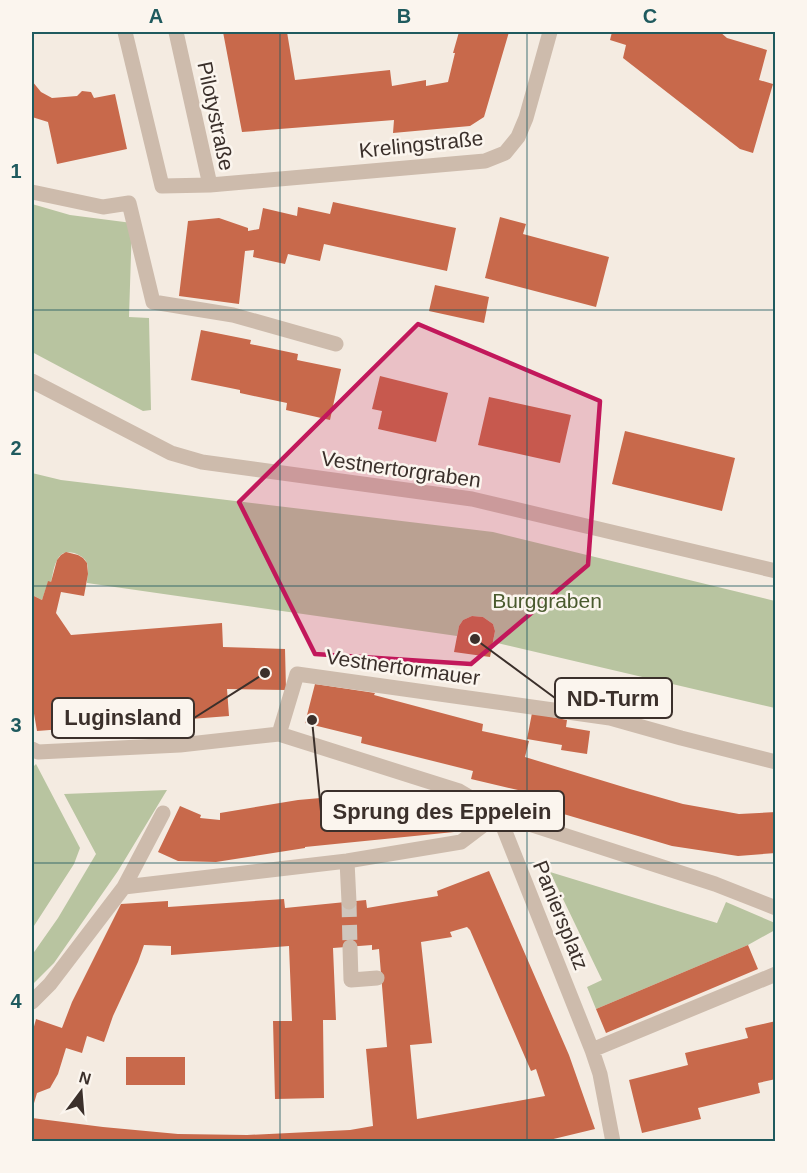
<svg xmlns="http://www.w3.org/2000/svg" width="807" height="1173" font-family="Helvetica,sans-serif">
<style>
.green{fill:#b8c4a0}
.building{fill:#c8694b;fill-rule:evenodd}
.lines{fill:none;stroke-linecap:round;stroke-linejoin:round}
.minor-tunnel{stroke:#cfc6bd;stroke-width:15;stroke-dasharray:15 8;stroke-linecap:butt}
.minor{stroke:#cdbbac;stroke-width:15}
.marked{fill:#c2185b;fill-opacity:0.2;stroke:#c2185b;stroke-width:4.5;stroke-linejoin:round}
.grid{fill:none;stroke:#1f5a5e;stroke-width:1.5;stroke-opacity:0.55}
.labels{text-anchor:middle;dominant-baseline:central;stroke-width:5;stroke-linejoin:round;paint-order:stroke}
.street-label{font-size:21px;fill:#3b302b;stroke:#fbf5ee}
.park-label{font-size:21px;fill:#4a5a2e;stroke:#fbf5ee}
.leader{fill:none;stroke:#3b302b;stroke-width:2}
.callout-dot{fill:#3b302b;stroke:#fbf5ee;stroke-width:2}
.callout{fill:#fbf5ee;stroke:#3b302b;stroke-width:2}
.callout-label{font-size:22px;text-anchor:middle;font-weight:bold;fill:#3b302b}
.neatline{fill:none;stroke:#1f5a5e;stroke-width:2}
.grid-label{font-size:20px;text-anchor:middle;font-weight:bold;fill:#1f5a5e}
</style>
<rect width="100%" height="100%" fill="#f4ebe1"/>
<path class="green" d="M32,204L70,215L132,223L129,317L149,318L151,410L143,411L32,352Z
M32,473L61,480L493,532L775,601V708L493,642L495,631L493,624L483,617L472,616L463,620L459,626L457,636L87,583C87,577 89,569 87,563C84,555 69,549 62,554C54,560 53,574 51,582H48L42,600L32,595Z
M36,764L80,848L74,864L32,929V768Z
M167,790L118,871L54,963L32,985V955L58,918L96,854L64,794Z
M550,872L717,923L726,902L775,923V930L748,945L596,1009L587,987L602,980Z"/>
<path class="building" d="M223,32H287L295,80L390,70L392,86L426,80V86L448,82L455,53H453L459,32H509L484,117L470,126L393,133L394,120L242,132Z
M612,32H720L727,38L767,50L759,80L773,84L753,153L740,149L623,58L626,45L610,40Z
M32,81L41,92L52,98L77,96L82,91L91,92L94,98L115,94L127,149L57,164L48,122L32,117Z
M333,202L456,228L447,271L324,244L320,261L288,254L285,264L253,257L254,250L245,251L239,304L179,296L188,221L219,218L248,228V231L259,229L263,208L297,216L298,207L330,214Z
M500,217L526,224L523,234L609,257L596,307L485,278Z
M435,285L489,297L484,323L429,311Z
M201,330L251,340L250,344L298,354L297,360L341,369L330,420L286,410L287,403L240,393V390L191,380Z
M380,376L448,393L436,442L378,429L382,411L372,409Z
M489,397L571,415L560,463L478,445Z
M625,431L735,458L722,511L612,484Z
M66,552L78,555L83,558L87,563L88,574L84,596L61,592L56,613L71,635L222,623L223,647L285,649L286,690L227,689L229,716L37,731L32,702V595L42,600L48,581L51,582L57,560L61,555Z
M472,616L483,617L493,624L495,631L490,657L454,652L459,626L463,620Z
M315,684L375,693L374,695L483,724L482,731L529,741L525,757L630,789L683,804L739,814L776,812V853L738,856L672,846L516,800L518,790L471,779L473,771L361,743L362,737L305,723Z
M532,713L567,720L566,727L590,731L587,754L561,750L562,745L527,739Z
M419,792L420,798L454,800V832L305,847V848L216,862L178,861L158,852L180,806L201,815L200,818L220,820V813L298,800L366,794Z
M489,871L569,1055L595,1129L541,1142H32V1118L103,1127L178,1134L247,1135L350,1130L373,1126L366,1049L387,1047L379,949L372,950V945L333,948L336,1020H323L324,1098L275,1099L273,1021H292L289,946L171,955V946L144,945L138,962L113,1016L104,1042L87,1036L82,1053L66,1048L58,1074L50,1088L37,1093L32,1110V1034L36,1019L62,1028L72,1002L121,904L168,901V907L284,899L285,908L366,900L367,908L438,896L437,891ZM467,927L470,930L531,1071L536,1069L545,1096L417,1119L410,1045L432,1043L421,942L452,937L450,932Z
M748,945L758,969L606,1033L596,1009Z
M776,1021V1079L758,1083L760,1093L698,1108L701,1119L642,1133L629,1080L688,1065L685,1053L748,1038L745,1028Z
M126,1057H185V1085H126Z"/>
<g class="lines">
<path class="minor-tunnel" d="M349,902L350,947"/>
<path class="minor" d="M125,32L162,186L210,185L485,161L505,153L518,137L526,118L550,32
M176,32L210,185
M32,192L103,207L129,203L153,302L233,315L336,344
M32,381L171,453L202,462L472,499L776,571
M279,734L297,674L610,718L681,738L776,762
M32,749L38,752L180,745L279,734L459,791L498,814L461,842L347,861L124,887
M347,861L349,902
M350,947L351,980L377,978
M32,1002L50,984L124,887L163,813
M592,1050L776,974
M613,1142L600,1074L592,1050L498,814L715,884L776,908"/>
</g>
<path class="marked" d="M418,324L600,401L588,565L471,664L315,654L239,502Z"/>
<path class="grid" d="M280,32V1142M527,32V1142M32,310H776M32,586H776M32,863H776"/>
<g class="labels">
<g class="street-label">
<text transform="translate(216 116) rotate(78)">Pilotystraße</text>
<text transform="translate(421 144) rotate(-6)">Krelingstraße</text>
<text transform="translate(401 469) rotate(8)">Vestnertorgraben</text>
<text transform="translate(403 667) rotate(8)">Vestnertormauer</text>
<text transform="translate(561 915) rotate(68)">Paniersplatz</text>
</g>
<g class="park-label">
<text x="547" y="600">Burggraben</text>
</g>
</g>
<path class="leader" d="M475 639L555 698M265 673L194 718M312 720L321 811"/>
<g class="callout-dot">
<circle cx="475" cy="639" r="6"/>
<circle cx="265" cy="673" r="6"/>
<circle cx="312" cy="720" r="6"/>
</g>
<g class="callout">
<rect x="555" y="678" width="117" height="40" rx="6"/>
<rect x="52" y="698" width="142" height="40" rx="6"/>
<rect x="321" y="791" width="243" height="40" rx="6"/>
</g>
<g class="callout-label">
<text x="613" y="706">ND-Turm</text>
<text x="123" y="725">Luginsland</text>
<text x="442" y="819">Sprung des Eppelein</text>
</g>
<rect width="807" height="1173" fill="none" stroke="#fbf5ee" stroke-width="66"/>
<g transform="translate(81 1092) rotate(16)" stroke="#fbf5ee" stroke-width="4.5" paint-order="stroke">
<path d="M0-4.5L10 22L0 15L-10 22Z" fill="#3b302b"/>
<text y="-9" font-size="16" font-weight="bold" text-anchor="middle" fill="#3b302b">N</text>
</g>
<rect x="33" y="33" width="741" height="1107" class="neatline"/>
<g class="grid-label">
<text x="156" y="23">A</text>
<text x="404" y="23">B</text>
<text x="650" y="23">C</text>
<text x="16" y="178">1</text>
<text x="16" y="455">2</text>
<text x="16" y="732">3</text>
<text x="16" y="1008">4</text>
</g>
</svg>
